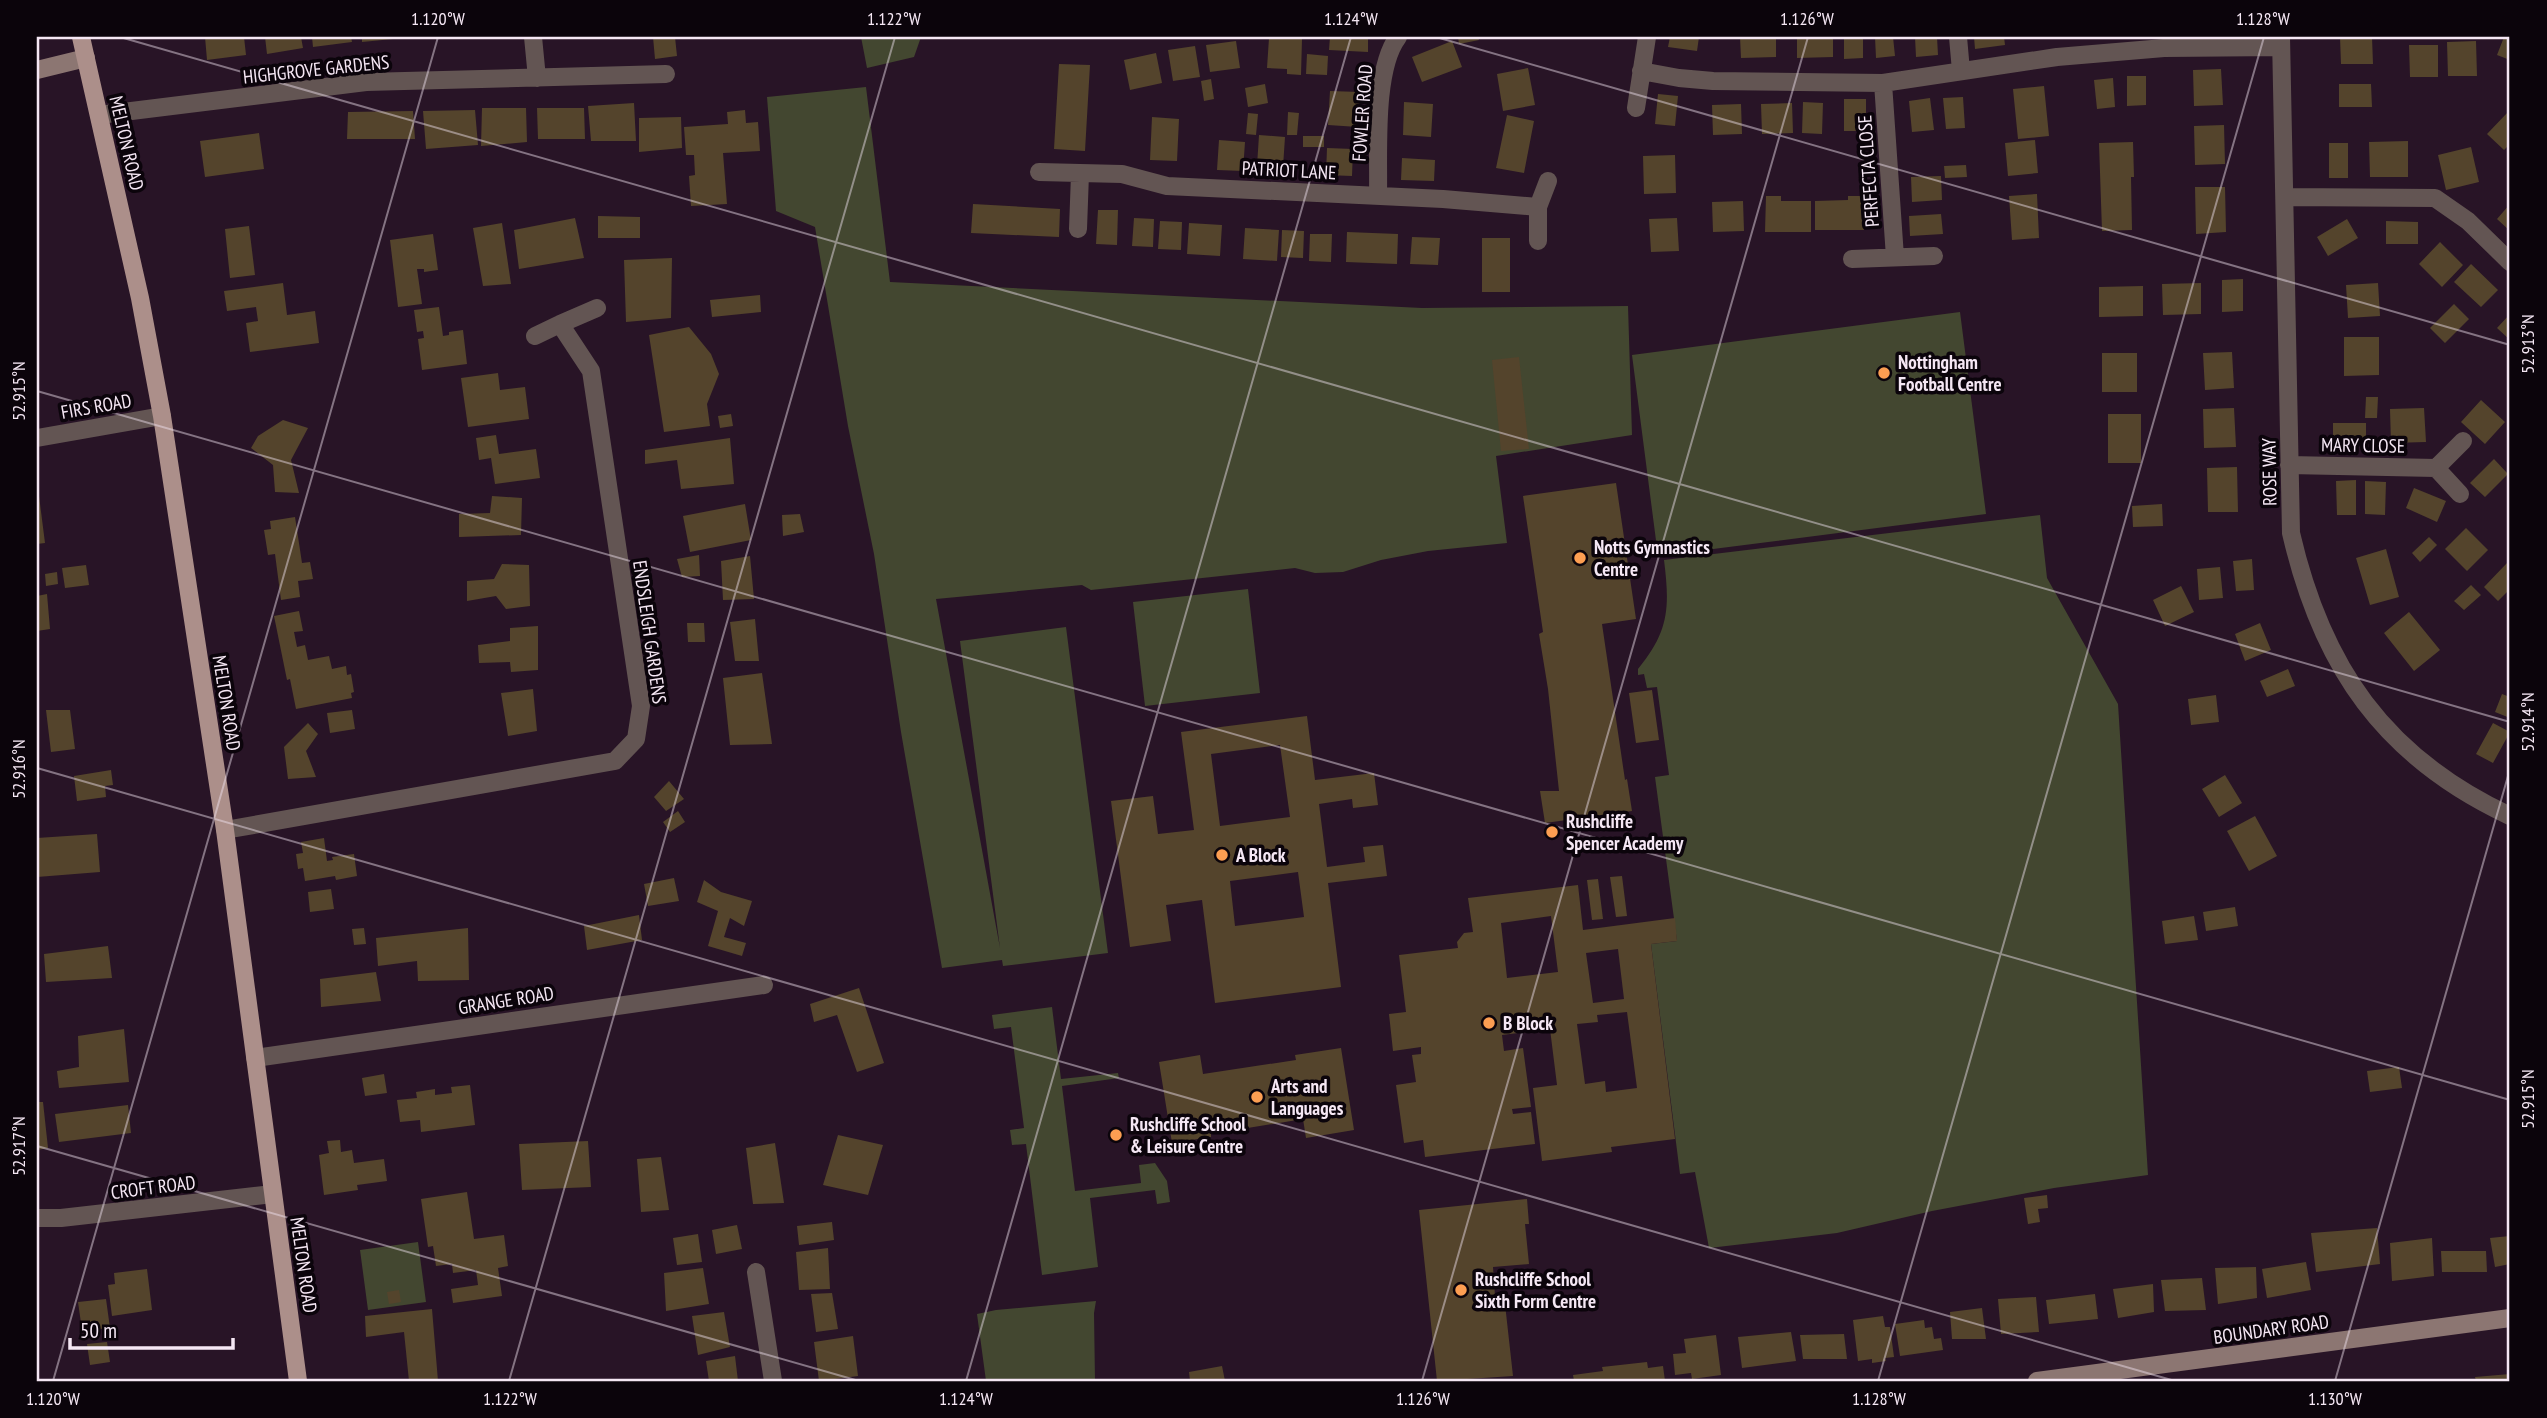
<svg xmlns="http://www.w3.org/2000/svg" width="2547" height="1418" font-family="'PT Sans Narrow',sans-serif">
<style>
.green{fill:#434730}
.building{fill:#54442c;fill-rule:evenodd}
.lines{fill:none;stroke-linecap:round;stroke-linejoin:round}
.street{stroke:#635553;stroke-width:18}
.secondary{stroke:#8c7672;stroke-width:18}
.primary{stroke:#ac8f8a;stroke-width:18}
.ticks{fill:none;stroke:#f5e7f4;stroke-width:2;stroke-opacity:0.45}
.poi-dot{fill:#fc9e52;stroke:#0b040b;stroke-width:2.5}
.labels{text-anchor:middle;dominant-baseline:central;stroke-width:7;stroke-linejoin:round;paint-order:stroke}
.street-label{font-size:19px;fill:#f5e7f4;stroke:#0b040b}
.poi-label{font-size:19px;font-weight:bold;fill:#f5e7f4;stroke:#0b040b;text-anchor:start}
.neatline{fill:none;stroke:#f5e7f4;stroke-width:2.5}
.ticks-label{font-size:18px;text-anchor:middle;fill:#f5e7f4}
</style>
<rect width="100%" height="100%" fill="#281426"/>
<path class="green" d="M861,37H921L914,57L867,68Z
M866,87L890,282L1422,308L1628,306L1632,435L1496,456L1507,543L1428,551L1381,560L1343,572L1315,573L1295,568L1091,590L1082,585L936,599L1000,948L960,641L1066,627L1108,953L1003,966L1002,960L942,968L901,732L874,554L848,426L815,227L776,211L767,97Z
M1960,312L1986,514L1658,556L1632,355Z
M2040,515L2047,578L2118,704L2148,1175L2054,1188L1932,1211L1837,1233L1709,1248L1695,1172L1680,1174L1651,944L1677,941L1655,777L1669,775L1657,687L1647,688L1644,674L1638,675V669C1669,631 1670,608 1664,560Z
M1248,589L1260,693L1145,706L1133,602Z
M1052,1007L1061,1079L1118,1073L1119,1078L1062,1086L1075,1191L1141,1183L1139,1165L1155,1163L1167,1181L1170,1202L1157,1204L1155,1190L1090,1198L1098,1267L1042,1275L1026,1144L1012,1145L1010,1130L1024,1128L1011,1027L994,1029L992,1015Z
M418,1242L426,1302L368,1310L360,1250Z
M1096,1301L1094,1313L1095,1381H986L977,1314L996,1310Z"/>
<path class="building" d="M205,37H244L246,55L207,60Z
M265,37H301L303,48L267,54Z
M312,37H351L352,42L313,47Z
M362,37H393V39L362,42Z
M653,37H675L677,56L655,59Z
M1330,37H1368V52L1329,50Z
M1458,37H1478L1479,40L1459,44Z
M1670,37H1699L1697,51L1668,47Z
M1740,37H1776V57L1741,58Z
M1797,37H1833V57L1797,58Z
M1844,37H1863V58L1844,59Z
M1875,37H1893L1895,56L1876,58Z
M1915,37H1937L1938,55L1916,57Z
M1974,37H2004L2005,45L1975,49Z
M2340,37H2372L2373,64H2341Z
M2504,37H2510V60L2497,55Z
M1269,38L1302,39L1301,75L1287,74V69L1267,68Z
M1236,41L1240,68L1210,72L1206,45Z
M1452,41L1462,67L1422,82L1412,57Z
M2476,41L2477,76H2448L2447,42Z
M2409,45H2438V77H2410Z
M1195,46L1200,77L1173,81L1168,50Z
M1156,53L1162,83L1130,90L1124,60Z
M1307,54L1328,56L1327,75L1306,74Z
M1059,64L1090,65L1085,151L1054,149Z
M1528,68L1535,105L1503,111L1497,74Z
M2221,69L2223,105L2194,106L2193,70Z
M2127,76H2146V105L2127,106Z
M2113,78L2115,107L2097,109L2094,80Z
M1211,79L1214,99L1204,101L1201,81Z
M1265,84L1268,103L1248,107L1245,88Z
M2339,84H2371L2372,107H2339Z
M2044,86L2049,136L2018,139L2013,89Z
M1330,91L1360,92L1358,127L1328,125Z
M1658,94L1678,96L1675,126L1655,124Z
M1963,97L1965,128L1946,129L1943,98Z
M1930,98L1934,130L1912,132L1909,101Z
M1844,99H1866V131H1844Z
M1404,102L1433,104L1431,137L1403,135Z
M1803,102L1823,103L1822,134L1802,133Z
M634,103L636,141H591L588,106Z
M1792,103L1793,133L1762,134L1761,104Z
M1741,104L1742,134L1713,135L1712,105Z
M482,108H526L527,142L481,146Z
M537,108H584L585,139H538Z
M475,110L478,145L426,149L423,111Z
M745,110L746,123L758,122L760,151L723,153L727,204L691,206L689,176L695,175L694,155H686L684,127L728,124L727,112Z
M413,111L415,139H347L348,112Z
M1288,112L1299,113L1297,135H1287Z
M2508,112L2510,114V144L2504,150L2487,134Z
M1248,113L1258,114L1256,135L1246,134Z
M1507,115L1534,121L1524,173L1496,168Z
M681,117L682,148L639,152V118Z
M1152,117L1179,119L1177,161L1150,160Z
M2224,125L2225,164L2195,165L2194,126Z
M259,133L264,169L205,177L200,141Z
M1259,135L1285,137L1283,167L1257,166Z
M1303,136H1324V147H1303Z
M1219,140L1245,142L1243,171L1217,170Z
M2035,140L2038,173L2008,176L2005,143Z
M2408,141V177H2370L2369,142Z
M2133,142L2134,177H2131L2132,230L2102,231L2099,143Z
M2329,143H2348V178H2329Z
M2471,147L2479,182L2446,190L2438,155Z
M1327,148L1353,149L1352,176L1326,175Z
M1675,155L1676,193L1644,194L1643,156Z
M1402,158L1435,160L1434,181L1401,180Z
M1966,165L1967,177L1945,178L1944,166Z
M1941,176L1942,200L1912,202L1911,177Z
M2195,187H2225L2226,232L2196,234Z
M2037,194L2039,238L2012,240L2009,196Z
M1766,196H1781V201H1811V232H1765Z
M1848,196H1864V230H1815V201L1848,200Z
M1743,201L1744,231L1713,232L1712,202Z
M973,204L1060,209L1059,237L971,233Z
M2510,204V231L2497,219Z
M1098,210H1118L1117,245L1096,244Z
M1941,214L1943,234L1910,236L1909,216Z
M598,216L640,217V238H598Z
M575,218L584,258L519,269L514,230Z
M1134,218L1154,219L1153,247L1132,246Z
M1677,218L1679,251L1651,252L1649,219Z
M2347,219L2358,238L2328,256L2317,237Z
M1160,221L1182,222L1181,250L1158,249Z
M2386,221L2418,222V244H2386Z
M502,223L511,284L483,286L473,228Z
M1189,223L1222,225L1220,256L1187,254Z
M249,226L255,275L230,278L225,229Z
M1245,228L1279,230L1277,261L1243,259Z
M1282,230L1304,231L1303,258L1281,257Z
M1347,232L1398,234L1397,264L1346,262Z
M433,234L438,270L424,272V269H417L422,304L398,307L390,240Z
M1310,234H1332L1331,262L1309,261Z
M1412,237L1440,238L1438,265L1410,264Z
M1482,238H1510V292H1482Z
M2440,242L2463,265L2442,287L2419,264Z
M672,258L671,318L626,322L624,260Z
M2471,264L2498,290L2481,307L2454,282Z
M2243,279V311L2222,312V280Z
M283,283L287,315L315,311L319,343L250,352L246,323L258,321L256,307L227,311L224,291Z
M2201,283V314L2163,315L2162,284Z
M2378,283L2380,316L2348,318L2346,285Z
M2143,286V316L2099,317V287Z
M760,295L761,312L712,317L710,300Z
M2454,304L2469,319L2445,343L2430,328Z
M439,307L443,336L449,335V332L463,330L467,364L422,370L418,339L424,338L423,331L417,332L414,310Z
M2510,314V340L2497,328Z
M689,327L711,354L719,374L707,404L710,426L664,432L649,335Z
M2344,337H2379V375L2344,376Z
M2232,352L2234,388L2205,390L2203,353Z
M2102,353H2137V392H2102Z
M1519,357L1529,449L1501,451L1492,360Z
M498,373L500,390L525,387L529,419L468,427L461,378Z
M2366,397H2378L2377,418H2365Z
M2481,400L2505,422L2485,444L2461,422Z
M2234,408L2236,447L2204,448L2203,409Z
M2424,408L2426,442L2391,443L2390,409Z
M731,414L733,426L720,428L718,416Z
M2108,414H2141V463H2108Z
M283,420L308,428L291,460L299,493L275,492L273,465L251,448L258,436Z
M2333,423H2366V444L2333,445Z
M496,435L499,454L536,449L540,478L495,484L491,458L479,460L476,438Z
M730,438L734,484L681,489L677,460L645,464V450Z
M2494,459L2508,474L2485,497L2470,483Z
M2237,467L2238,512H2208L2207,468Z
M2356,480V515H2337L2336,481Z
M2365,481L2386,482L2385,515L2365,514Z
M1616,483L1636,619L1602,624L1625,780L1627,779L1632,811L1545,823L1540,791H1559L1548,689L1539,634L1543,632L1523,496Z
M38,488L45,543L37,544V489Z
M2414,488L2446,501L2437,522L2406,508Z
M492,496L522,498L521,535L459,537V514L490,513Z
M745,504L751,540L690,552L683,516Z
M2162,504L2163,526L2133,527L2132,506Z
M800,514L804,532L783,536L782,515Z
M295,517L302,563L310,562L313,579L298,581L300,597L281,600L275,554L268,555L264,530L271,529L270,521Z
M2466,528L2488,550L2467,571L2445,549Z
M2429,537L2437,545L2420,562L2412,553Z
M2386,549L2399,597L2370,605L2356,558Z
M699,555L700,576L682,577L677,559Z
M750,556L754,599L723,600L721,561Z
M2252,559L2254,590L2236,591L2233,561Z
M2507,563L2510,566V589L2498,601L2484,587Z
M502,564L529,565L530,606L506,609L496,596L467,601V581L494,579Z
M86,565L89,585L65,588L62,568Z
M2220,567L2223,598L2199,600L2197,569Z
M57,572L58,584L46,586L45,574Z
M2471,585L2481,595L2464,610L2454,601Z
M2181,586L2194,612L2165,626L2153,600Z
M47,594L50,629L37,631V596Z
M299,611L303,631L294,632L297,647L305,645L308,660L329,656L332,669L346,666L347,675L351,674L354,692L351,693L352,698L296,709L290,679L287,680L274,616Z
M2409,612L2440,650L2414,671L2384,633Z
M755,619L759,661H735L730,622Z
M687,623H704L705,642H688Z
M2260,623L2271,650L2245,661L2235,634Z
M538,626V670L511,672L510,662L479,663L478,645L510,641V628Z
M2288,669L2295,686L2267,697L2260,681Z
M762,673L772,744L730,745L723,678Z
M533,689L537,731L508,736L501,693Z
M1652,690L1659,740L1636,743L1629,693Z
M2502,694L2510,697V718L2495,712Z
M2216,695L2219,722L2191,725L2188,699Z
M46,710H70L75,749L51,752Z
M352,710L355,729L330,733L327,713Z
M1307,716L1315,780L1374,773L1378,805L1353,808L1352,799L1319,804L1327,867L1365,862L1363,847L1383,845L1387,876L1328,883L1341,987L1215,1003L1202,900L1166,905L1171,941L1130,947L1111,801L1153,796L1158,834L1194,830L1181,732ZM1280,745L1290,817L1220,826L1211,754ZM1298,872L1304,917L1235,926L1230,881Z
M308,723L318,734L306,751L316,777L288,779L284,747Z
M2493,723L2510,732L2493,763L2476,754Z
M111,770L113,785L105,786L106,797L77,801L74,776Z
M2225,775L2242,803L2219,817L2202,789Z
M669,781L684,799L666,811L654,797Z
M678,811L685,822L670,832L663,822Z
M2255,816L2277,856L2249,871L2227,831Z
M97,834L100,872L37,877V838Z
M324,838L327,861L333,860L332,857L354,854L357,876L336,880L335,876L305,881L303,868L298,869L296,854L303,853L301,842Z
M1622,876L1627,916L1616,917L1610,877Z
M674,878L679,901L648,906L644,884Z
M1598,879L1603,919L1592,920L1587,880Z
M704,880L721,892L752,901L744,926L730,918L724,937L746,943L742,956L708,946L718,911L697,902Z
M1578,885L1583,930L1675,918L1677,941L1651,944L1675,1139L1611,1147L1612,1152L1542,1161L1533,1088L1557,1085L1550,1029L1502,1035L1504,1051L1523,1048L1531,1107L1512,1109L1513,1114L1531,1112L1535,1144L1425,1157L1423,1140L1404,1143L1396,1085L1416,1082L1412,1055L1421,1054V1047L1393,1051L1389,1014L1406,1012L1399,955L1458,948L1457,942L1464,933L1473,932L1468,898ZM1551,916L1558,972L1507,978L1501,923ZM1618,949L1624,999L1593,1003L1586,953ZM1627,1012L1637,1088L1606,1092L1605,1081L1585,1084L1577,1024L1598,1022L1597,1015Z
M331,889L334,909L310,912L308,892Z
M2235,907L2238,926L2206,931L2203,912Z
M639,915L642,940L587,950L584,926Z
M2194,916L2198,940L2165,944L2162,921Z
M364,928L366,944L354,945L352,929Z
M468,928L469,980L418,981L417,961L378,966L376,938Z
M108,946L112,978L46,982L44,954Z
M376,972L381,1001L321,1007L320,979Z
M859,988L884,1063L857,1072L837,1015L814,1022L810,1004Z
M124,1029L129,1082L59,1088L57,1071L79,1067L78,1036Z
M1341,1048L1354,1130L1306,1138L1303,1119L1211,1134V1137L1172,1143L1159,1062L1200,1055L1203,1074L1296,1060L1295,1055Z
M2399,1067L2402,1088L2370,1092L2367,1071Z
M384,1074L387,1093L365,1096L362,1078Z
M470,1085L475,1125L421,1132L420,1120L400,1122L397,1100L417,1098L416,1092L435,1089V1095L452,1093L451,1087Z
M37,1102H43L48,1148L37,1150Z
M128,1105L131,1133L59,1142L55,1114Z
M838,1135L883,1145L868,1195L823,1185Z
M340,1140L341,1152L352,1150L354,1163L384,1159L387,1181L357,1185L358,1190L324,1195L319,1155L329,1153L327,1141Z
M588,1141L591,1187L522,1190L519,1144Z
M775,1143L784,1203L753,1204L746,1148Z
M661,1157L669,1210L641,1212L637,1159Z
M467,1192L474,1239L504,1235L508,1266L498,1268L502,1296L453,1303L451,1289L478,1285L476,1270L453,1273L452,1264L436,1266L433,1246L428,1247L421,1199Z
M2047,1195L2048,1208L2038,1209L2040,1222L2028,1224L2024,1198Z
M1527,1199L1529,1224H1525L1529,1264L1493,1267L1495,1296L1504,1295L1513,1376L1437,1381L1419,1210Z
M832,1222L834,1240L799,1245L797,1226Z
M737,1225L742,1249L716,1254L712,1230Z
M2377,1228L2380,1264L2316,1272L2311,1233Z
M698,1234L702,1262L677,1265L673,1238Z
M2510,1236V1264L2495,1267L2490,1238Z
M2432,1238L2434,1276L2392,1281L2390,1243Z
M828,1248L830,1289L799,1290L796,1252Z
M2441,1251H2486L2487,1272H2442Z
M2306,1262L2311,1290L2267,1298L2262,1269Z
M2256,1267L2257,1298L2218,1304L2215,1268Z
M703,1268L709,1304L666,1311L664,1273Z
M147,1269L152,1310L112,1316L108,1285L115,1284L114,1273Z
M2202,1278L2206,1310L2165,1311L2161,1280Z
M2153,1284L2154,1312L2118,1318L2113,1289Z
M399,1290L401,1302L389,1304L387,1292Z
M832,1293L838,1329L816,1332L811,1294Z
M2095,1294L2098,1319L2049,1324L2046,1300Z
M2036,1297L2039,1332L2001,1334L1998,1299Z
M106,1299L110,1328L100,1329L98,1321L81,1323L78,1302Z
M1982,1308L1986,1339H1952L1950,1312Z
M432,1309L438,1381H409L404,1332L366,1337L365,1316Z
M724,1312L730,1347L698,1355L692,1316Z
M1883,1316L1885,1327H1890L1894,1357L1885,1358L1886,1361L1872,1363V1359L1858,1361L1853,1320Z
M1924,1320L1925,1328L1932,1327L1934,1339L1941,1338L1943,1350L1900,1356L1895,1324Z
M1791,1332L1796,1361L1742,1368L1738,1337Z
M1844,1334L1847,1359H1803L1800,1335Z
M1716,1335L1721,1375L1692,1379L1691,1373L1675,1375L1673,1354L1686,1353L1684,1339Z
M853,1336L858,1376L819,1381L814,1342Z
M107,1342L110,1362L90,1365L87,1344Z
M735,1356L738,1381H709L706,1361Z
M1647,1362L1648,1368L1663,1366L1665,1381H1574L1573,1375L1603,1371L1602,1367Z
M1222,1366L1225,1381H1190L1189,1372Z
M2510,1374V1381H2476L2475,1377Z"/>
<g class="lines">
<path class="street" d="M533,37L537,78
M1958,37L1961,71
M2281,37L2291,533C2322,667 2384,757 2510,816
M1641,71L1679,78L1713,81L1883,83L2057,57L2164,48L2281,47
M1883,83L1895,257
M1636,108L1647,37
M99,115L366,82L666,74
M1039,172L1122,174L1167,186L1443,199L1538,207
M1378,195C1379,154 1373,70 1398,37
M2285,197L2435,198L2468,221L2510,262
M1078,229L1080,174
M1538,241V207L1548,181
M1852,259L1934,256
M560,324L597,308
M37,438L162,416
M2289,465L2436,468L2463,441
M2436,468L2460,494
M225,830L615,761L636,739L641,706L591,371L560,324L535,336
M255,1058L764,985
M37,1218H61L273,1194
M756,1272L773,1381"/>
<path class="secondary" d="M37,70L86,58
M2037,1381L2510,1318"/>
<path class="primary" d="M81,37L140,298L162,416L225,830L298,1381"/>
</g>
<path class="ticks" d="M120,37L2510,722M1436,37L2510,345M37,391L2510,1100M37,768L2175,1381M37,1146L859,1381M53,1381L438,37M509,1381L895,37M966,1381L1351,37M1422,1381L1808,37M1878,1381L2264,37M2335,1381L2510,769"/>
<g class="poi-dot">
<circle cx="1884" cy="373" r="7"/>
<circle cx="1580" cy="558" r="7"/>
<circle cx="1552" cy="832" r="7"/>
<circle cx="1222" cy="855" r="7"/>
<circle cx="1489" cy="1023" r="7"/>
<circle cx="1257" cy="1097" r="7"/>
<circle cx="1116" cy="1135" r="7"/>
<circle cx="1461" cy="1290" r="7"/>
</g>
<g class="labels">
<g class="street-label">
<text transform="translate(316 69) rotate(-6)">HIGHGROVE GARDENS</text>
<text transform="translate(1362 113) rotate(-86)">FOWLER ROAD</text>
<text transform="translate(127 143) rotate(77)">MELTON ROAD</text>
<text transform="translate(1289 170) rotate(3)">PATRIOT LANE</text>
<text transform="translate(1868 171) rotate(-94)">PERFECTA CLOSE</text>
<text transform="translate(96 406) rotate(-10)">FIRS ROAD</text>
<text transform="translate(2363 445) rotate(1)">MARY CLOSE</text>
<text transform="translate(2269 472) rotate(-91)">ROSE WAY</text>
<text transform="translate(650 632) rotate(82)">ENDSLEIGH GARDENS</text>
<text transform="translate(227 703) rotate(81)">MELTON ROAD</text>
<text transform="translate(506 1000) rotate(-9)">GRANGE ROAD</text>
<text transform="translate(153 1187) rotate(-7)">CROFT ROAD</text>
<text transform="translate(304 1265) rotate(82)">MELTON ROAD</text>
<text transform="translate(2271 1329) rotate(-8)">BOUNDARY ROAD</text>
</g>
<g class="poi-label">
<text x="1898" y="362">Nottingham<tspan x="1898" dy="22">Football Centre</tspan></text>
<text x="1594" y="547">Notts Gymnastics<tspan x="1594" dy="22">Centre</tspan></text>
<text x="1566" y="821">Rushcliffe<tspan x="1566" dy="22">Spencer Academy</tspan></text>
<text x="1236" y="855">A Block</text>
<text x="1503" y="1023">B Block</text>
<text x="1271" y="1086">Arts and<tspan x="1271" dy="22">Languages</tspan></text>
<text x="1130" y="1124">Rushcliffe School<tspan x="1130" dy="22">&amp; Leisure Centre</tspan></text>
<text x="1475" y="1279">Rushcliffe School<tspan x="1475" dy="22">Sixth Form Centre</tspan></text>
</g>
</g>
<rect width="2547" height="1418" fill="none" stroke="#0b040b" stroke-width="77"/>
<path d="M70 1338v10h163v-10" fill="none" stroke="#f5e7f4" stroke-width="3.5"/>
<text x="80" y="1338" font-size="21" fill="#f5e7f4" stroke="#0b040b" stroke-width="5" paint-order="stroke">50 m</text>
<rect x="38" y="38" width="2470" height="1342" class="neatline"/>
<g class="ticks-label">
<text x="438" y="25">1.120°W</text>
<text x="894" y="25">1.122°W</text>
<text x="1351" y="25">1.124°W</text>
<text x="1807" y="25">1.126°W</text>
<text x="2263" y="25">1.128°W</text>
<text transform="translate(2528 344) rotate(-90)" y="6">52.913°N</text>
<text transform="translate(19 391) rotate(-90)" y="6">52.915°N</text>
<text transform="translate(2528 722) rotate(-90)" y="6">52.914°N</text>
<text transform="translate(19 769) rotate(-90)" y="6">52.916°N</text>
<text transform="translate(2528 1099) rotate(-90)" y="6">52.915°N</text>
<text transform="translate(19 1146) rotate(-90)" y="6">52.917°N</text>
<text x="53" y="1405">1.120°W</text>
<text x="510" y="1405">1.122°W</text>
<text x="966" y="1405">1.124°W</text>
<text x="1423" y="1405">1.126°W</text>
<text x="1879" y="1405">1.128°W</text>
<text x="2335" y="1405">1.130°W</text>
</g>
</svg>
